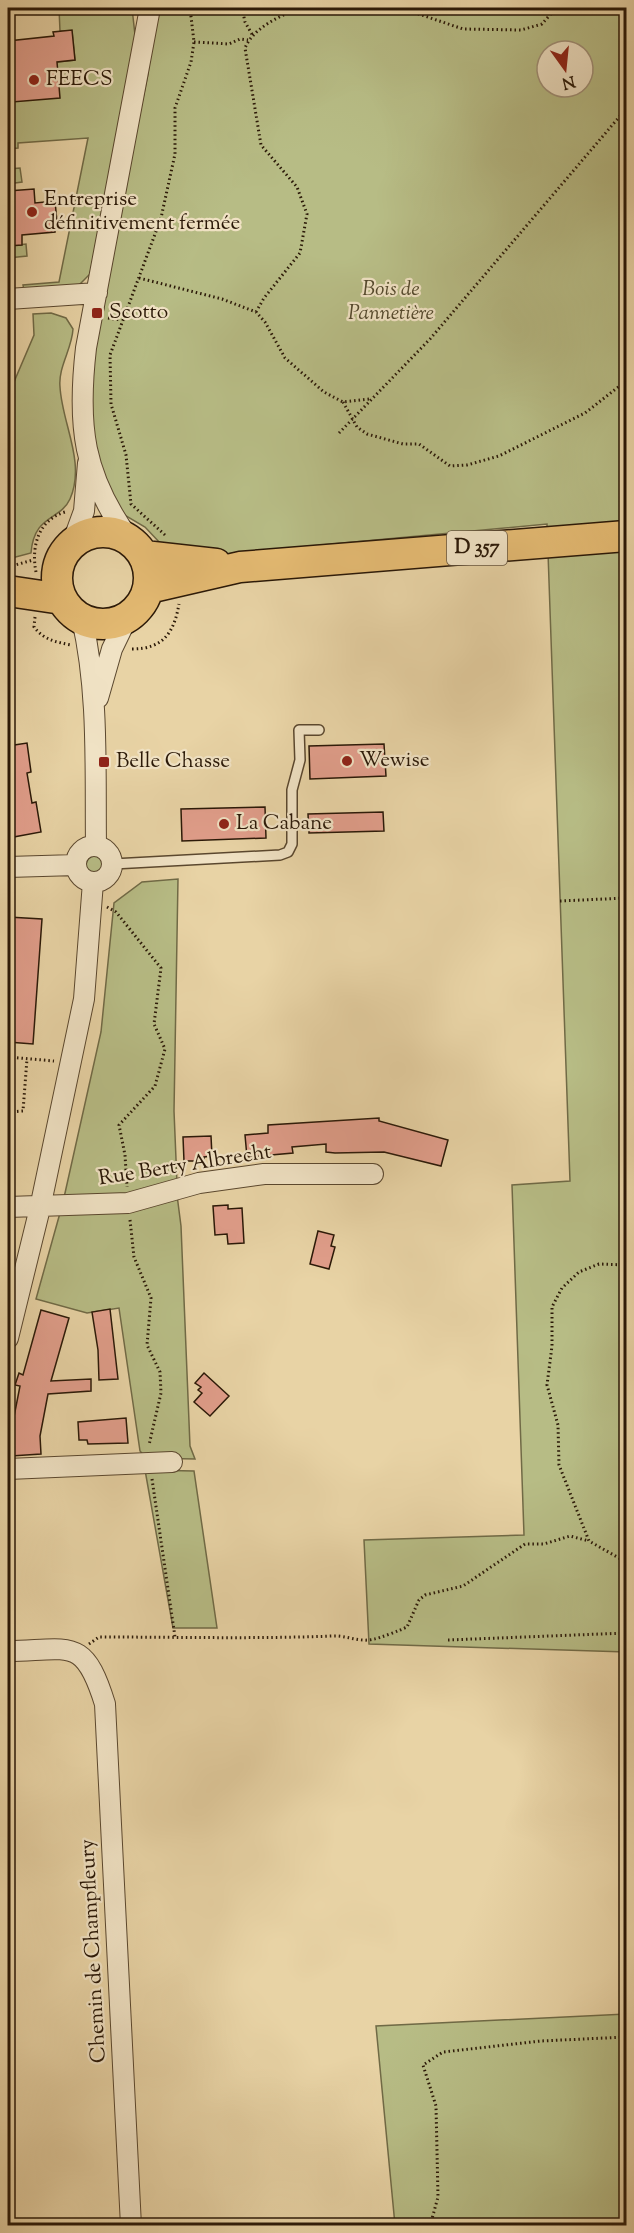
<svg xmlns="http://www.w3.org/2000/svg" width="634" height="2233" font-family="'Sorts Mill Goudy',serif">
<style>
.green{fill:#b7bc85;stroke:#706a46;stroke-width:1.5;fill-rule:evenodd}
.building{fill:#e19e8b;stroke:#2a1807;stroke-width:1.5}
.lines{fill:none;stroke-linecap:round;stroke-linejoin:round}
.lane-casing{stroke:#5a472e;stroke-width:12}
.street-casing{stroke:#5a472e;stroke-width:22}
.primary-casing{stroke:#2a1807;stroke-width:33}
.path{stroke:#2a1807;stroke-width:3;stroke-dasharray:1.5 3;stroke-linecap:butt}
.lane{stroke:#f0e2c4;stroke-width:9}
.street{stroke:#f0e2c4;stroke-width:20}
.primary{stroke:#e4ba72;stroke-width:30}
.poi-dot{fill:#8f2418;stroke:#f0e2c4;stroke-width:2}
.labels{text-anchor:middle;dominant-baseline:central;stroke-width:4.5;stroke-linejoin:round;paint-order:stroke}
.shield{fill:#f0e2c4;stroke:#655540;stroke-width:1.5}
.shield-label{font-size:20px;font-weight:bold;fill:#2a1807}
.poi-label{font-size:21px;fill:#2a1807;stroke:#f0e2c4;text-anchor:start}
.park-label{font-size:21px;font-style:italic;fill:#54492d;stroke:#f0e2c4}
.street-label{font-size:21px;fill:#2a1807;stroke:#f0e2c4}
</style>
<rect width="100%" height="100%" fill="#e8d3a5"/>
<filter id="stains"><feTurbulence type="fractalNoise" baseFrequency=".00333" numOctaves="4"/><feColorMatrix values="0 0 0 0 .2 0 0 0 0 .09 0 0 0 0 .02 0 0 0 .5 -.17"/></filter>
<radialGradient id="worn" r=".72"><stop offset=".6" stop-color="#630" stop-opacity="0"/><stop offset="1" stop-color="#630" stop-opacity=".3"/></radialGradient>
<path class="green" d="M59,8H132L136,44L90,274L79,285L24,291L23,285L59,282L88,138L18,143V148L8,149V53L12,101L57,62L75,60L72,31H60Z
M155,8H626V1652L369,1644L364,1540L524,1535L512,1185L570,1181L547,524L204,556L162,545L145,527L121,513L111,500L94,440L88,373L104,308L100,306L148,74ZM547,51H583V87H547Z
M20,168L22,182L8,184V169Z
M26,244L27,256L8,258V246Z
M51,313L66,318L73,329C72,349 58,367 60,387C62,424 86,462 70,499C60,521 34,514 31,553L8,559V396L34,335L33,314Z
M86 865a9 9 0 1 1 18 0a9 9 0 1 1-18 0Z
M178,879L174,1111L177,1183L134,1196L63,1202L101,1032L114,903L142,882Z
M177,1195L181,1226L190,1446L195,1459L146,1458L140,1451L119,1308L87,1313L36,1299L60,1213Z
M145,1470L194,1471L217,1628H173Z
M626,2014V2225H395L376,2026Z"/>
<path class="building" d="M72,30L75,60L57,62L60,98L12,102L8,41L54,36L53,32Z
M34,189L35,203L55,201L57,222H54L55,232L22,235V245L8,246V191Z
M27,743L31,772L27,773L32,803L36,802L41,832L8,838V807L13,806L8,776V746Z
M384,744L386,776L310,779L309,746Z
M265,807L266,838L182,841L181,809Z
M383,812L384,831L309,833L308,814Z
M8,917L42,919L33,1044L8,1042Z
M379,1118V1121L448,1140L441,1166L384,1152L335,1153L326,1152V1144L292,1147L293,1153L247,1157L245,1135L268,1133V1125Z
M211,1136L212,1156L204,1157V1161H184L183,1137Z
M228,1205V1209L242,1208L244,1243L228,1244L227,1234L215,1235L213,1206Z
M318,1231L334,1235L331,1246L335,1247L329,1269L310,1264Z
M110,1309L118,1379L99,1380L98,1350L92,1312Z
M41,1310L69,1318L51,1381L91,1379V1391L48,1394L40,1436L41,1454L11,1456L10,1437L20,1386L15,1385L19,1373L23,1375Z
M204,1373L229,1396L210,1416L194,1402L202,1393L198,1390L201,1387L195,1383Z
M126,1418L128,1443L88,1444L87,1440H79L78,1422Z"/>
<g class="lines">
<g class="lane-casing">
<path id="lane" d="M113,864L280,855L288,852L292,844V790L300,760L299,730H319"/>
</g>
<g class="street-casing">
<path id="street" d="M8,299L97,293
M129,539C83,475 77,426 86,348L150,8
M72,544L84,511L88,463
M82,619C99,693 95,770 96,846
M98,698L112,649L127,618
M76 864a18 18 0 1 1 36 0a18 18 0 1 1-36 0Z
M8,867L76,865
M8,1207L128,1203L199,1183L264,1174H373
M8,1338L40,1208L84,999L93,882
M8,1469L172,1462
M8,1651C71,1650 84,1636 105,1704L131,2226"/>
</g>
<g class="primary-casing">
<path id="primary" d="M57 578a46 46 0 1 1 92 0a46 46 0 1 1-92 0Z
M144,556L216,564
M149,588L240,567L626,536
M8,591L62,599"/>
</g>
<path class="path" d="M242,8L245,22L253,36
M401,8L463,29L521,30L542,24L556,8
M194,42L229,44L240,39L248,40
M139,278L222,299L256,312L265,322L285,358L324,392L343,402L370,399
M256,312L264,298L300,253L307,214L297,187L261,145L245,48C254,27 280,16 300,8
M108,318L121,320
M343,402L357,427L367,434L403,444H419L450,466L467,465L499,456L585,413L626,381
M339,433L430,339L626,109
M165,535L131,504L126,455L111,404L110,355L161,218L175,154V108L191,62L194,42L190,8
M8,567L33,560
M36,572C31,547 38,520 65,512
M35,617L34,627C44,640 56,642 71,645
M132,649C163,649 174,633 179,604
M560,901L626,898
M107,907L116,912L161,968L154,1024L165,1049L155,1086L119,1125L125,1155L127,1187
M8,1057L54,1061
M8,1112L23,1111L27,1059
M130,1220L134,1257L151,1298L147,1345L160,1372L161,1393L149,1445
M626,1265L599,1264L579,1272L562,1288L552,1307V1346L547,1385L558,1425L559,1465L589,1541L626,1562
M152,1479L175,1637
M448,1640L626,1633
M89,1644L99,1637C177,1637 255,1639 333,1636C346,1635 360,1643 374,1639C380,1638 401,1630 407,1627L419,1600L425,1595L463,1586L525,1544H544L570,1536L589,1541
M430,2226L438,2197L436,2106L423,2065L443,2052L541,2041L626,2037"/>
<use href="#lane" class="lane"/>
<use href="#street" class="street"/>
<use href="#primary" class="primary"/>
</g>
<g class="poi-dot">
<circle cx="34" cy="80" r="6"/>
<circle cx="32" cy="212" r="6"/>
<rect x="91" y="307" width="12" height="12" rx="3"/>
<circle cx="347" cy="761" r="6"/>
<rect x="98" y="756" width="12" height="12" rx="3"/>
<circle cx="224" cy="824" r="6"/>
</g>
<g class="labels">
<rect class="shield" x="447" y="531" width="60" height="34" rx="4.5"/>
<g class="shield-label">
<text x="477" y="548">D 357</text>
</g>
<g class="poi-label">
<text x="46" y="80">FEECS</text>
<text x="44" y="200">Entreprise<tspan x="44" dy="24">définitivement fermée</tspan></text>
<text x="109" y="313">Scotto</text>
<text x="359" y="761">Wewise</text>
<text x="116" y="762">Belle Chasse</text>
<text x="236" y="824">La Cabane</text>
</g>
<g class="park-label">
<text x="391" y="290">Bois de<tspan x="391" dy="24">Pannetière</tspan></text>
</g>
<g class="street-label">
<text transform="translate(185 1166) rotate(-9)">Rue Berty Albrecht</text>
<text transform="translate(94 1951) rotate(-93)">Chemin de Champfleury</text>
</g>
</g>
<rect width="634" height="2233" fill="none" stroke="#e8d3a5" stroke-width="30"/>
<rect x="9" y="9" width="616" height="2215" fill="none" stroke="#2a1807" stroke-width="3"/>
<rect x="15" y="15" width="604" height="2203" fill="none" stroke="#2a1807" stroke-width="1.5"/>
<g transform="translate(565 69) rotate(165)"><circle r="28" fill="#f0e2c4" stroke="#a19178" stroke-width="1.5"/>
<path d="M0-4.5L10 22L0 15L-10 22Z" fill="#8f2418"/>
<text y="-9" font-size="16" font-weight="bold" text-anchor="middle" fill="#2a1807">N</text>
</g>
<rect width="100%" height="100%" filter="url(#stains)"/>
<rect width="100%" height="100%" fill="url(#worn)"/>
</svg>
